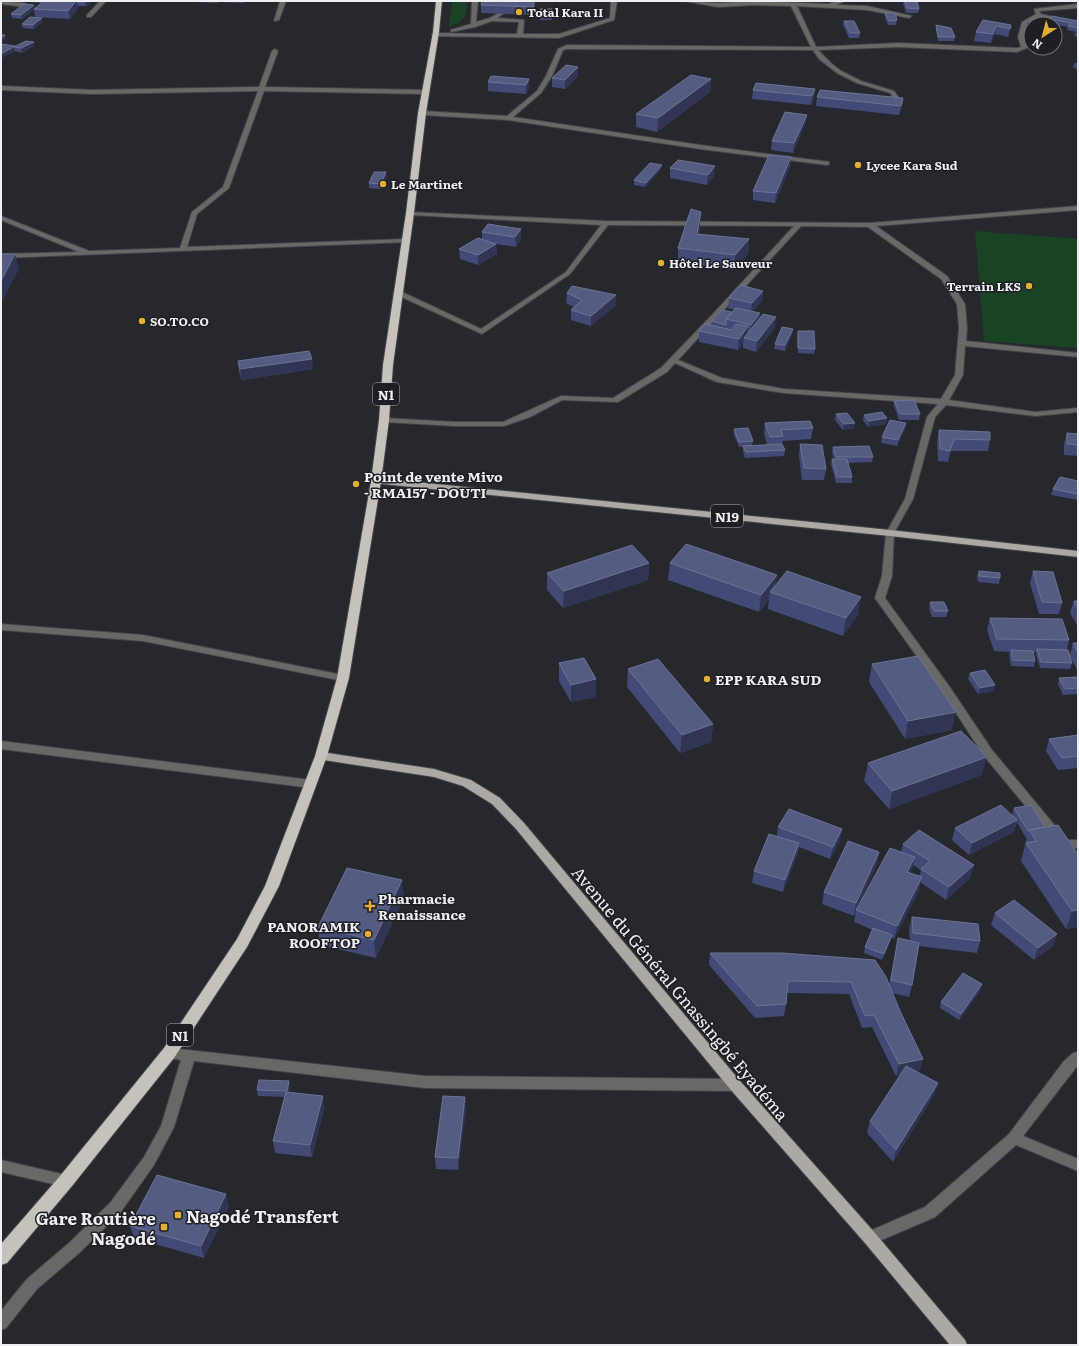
<svg xmlns="http://www.w3.org/2000/svg" width="1079" height="1346" font-family="Literata,serif">
<style>
.green{fill:#1a4224}
.lines{fill:none;stroke-linecap:round;stroke-linejoin:round}
.minor-casing{stroke:#43444a;stroke-width:2}
.major-casing{stroke:#43444a;stroke-width:2}
.highway-casing{stroke:#43444a;stroke-width:2}
.minor{fill:#6a6866;fill-rule:evenodd}
.major{fill:#aca8a3;fill-rule:evenodd}
.highway{fill:#c6c1bb;fill-rule:evenodd}
.wall{fill:#424a75;fill-rule:evenodd}
.shaded-wall{fill:#2f3553}
.building{fill:#545c82;stroke:#6c7394}
.poi-dot{fill:#e2af34;stroke:#1d1f24;stroke-width:1.5}
.labels{text-anchor:middle;dominant-baseline:central;stroke-width:3;stroke-linejoin:round;paint-order:stroke}
.far-poi-label{font-size:12px;font-weight:bold;fill:#eeeff3;stroke:#1d1f24;text-anchor:start}
.shield{fill:#1d1f24;stroke:#afb1b5;stroke-width:1}
.shield-label{font-size:13px;font-weight:bold;fill:#eeeff3}
.poi-label{font-size:14px;font-weight:bold;fill:#eeeff3;stroke:#1d1f24;text-anchor:start}
.near-street-label{font-size:17px;fill:#eeeff3;stroke:#1d1f24}
.near-poi-label{font-size:17px;font-weight:bold;fill:#eeeff3;stroke:#1d1f24;text-anchor:start}
</style>
<rect width="100%" height="100%" fill="#27282e"/>
<path class="green" d="M452,1L467,2C467,18 464,21 449,27Z
M975,231L1078,239V348L984,341Z"/>
<g class="lines">
<g class="minor-casing">
<path id="minor" d="M1,1L24,3L27,5L24,7L1,4Z
M100,1H106L91,17H87V15Z
M280,1H286L279,20L274,21Z
M472,1H478L476,22L490,18L500,12L503,14L497,18L524,20L523,34H559L610,18L611,1H617L614,20L559,38L432,36V34L434,33L517,34L519,22L492,21L475,27L451,32V30L471,24Z
M684,1L718,3L754,1L828,4L837,1H845L836,5L867,6L912,16L909,18L867,10L797,6L816,47L898,43L1017,48L1021,47L1018,37L1022,22L1036,14L1034,9L1078,4V8L1039,11L1041,14L1078,23V27L1040,17L1027,23L1024,37L1027,48L1017,52L898,47L818,50L832,64L841,71L861,81L894,91L902,102L897,105L888,103L896,101L890,93L857,83L837,73L819,59L813,50L567,49L563,50L552,76L541,93L513,117L700,145L829,162V164L827,165L700,149L508,120L422,115L419,113L422,111L507,116L537,91L546,76L558,49L567,45L811,47L791,6L754,5L718,7Z
M275,49L278,51L265,87L425,90L428,92L425,94L264,91L229,188L197,214L187,247L406,239L409,241L408,242L1,258V254L79,252L1,220V216L89,251L180,248L192,212L223,187L258,91L92,94L1,90V86L92,90L259,87L272,51Z
M1078,206V210L876,226L947,276L965,304L967,328L966,341L1078,353V357L965,346L963,375L949,400L1035,412L1078,408V412L1035,416L946,405L935,417L913,499L894,533L892,576L885,598L949,686L992,750L1061,833L1063,836L1061,839L1057,840L1053,839L984,756L941,690L875,598L882,576L886,533L905,499L927,417L938,404L784,393L717,382L675,363L667,372L618,402L562,400L530,417L504,426H455L384,422L380,420L384,418L455,422H503L561,396L613,398L661,368L713,314L794,226L608,225L570,274L482,334L393,293L397,291H400L481,329L566,272L601,225L410,215L408,214V212L606,221L870,223ZM801,226L868,227L941,279L957,304L959,328L955,375L941,399L784,389L722,378L678,360Z
M1,624L143,635L343,675L348,678L343,681L143,641L1,630Z
M1,741L311,780L315,781L316,784L315,787L311,788L1,749Z
M1065,840H1078V848L1061,847L1059,844L1061,841Z
M169,1048L425,1076L735,1079L740,1081L742,1085L740,1089L735,1091L425,1088L194,1061L174,1127L154,1165L120,1213L79,1253L37,1289L6,1328L1,1330V1311L27,1279L69,1243L110,1203L144,1157L161,1126L181,1060L164,1057L163,1053L164,1049Z
M1078,1052V1065L1023,1136L1078,1159V1171L1016,1145L935,1217L870,1245L865,1243L863,1238L865,1233L925,1207L1009,1134L1064,1061L1073,1053Z
M1,1160L66,1175L71,1177L73,1181L71,1185L66,1187L1,1172Z"/>
</g>
<g class="major-casing">
<path id="major" d="M376,478L890,530L1078,551V557L890,536L373,483L372,481Z
M321,752L434,769L471,780L500,798L524,823L740,1081L875,1233L965,1340L967,1345H950L865,1243L730,1089L516,829L492,804L463,786L434,777L317,759L316,756L317,753Z"/>
</g>
<g class="highway-casing">
<path id="highway" d="M436,1H442L439,32L426,113L414,213L393,365L389,420L381,481L349,678L327,756L279,886L247,947L174,1058L72,1186L7,1263L1,1265V1244L60,1176L164,1048L237,939L265,886L315,756L337,678L371,481L379,420L383,365L406,213L418,113L433,32Z"/>
</g>
<use href="#minor" class="minor"/>
<use href="#major" class="major"/>
<use href="#highway" class="highway"/>
</g>
<path class="wall" d="M30,1H90L91,2L86,6H78V8L70,19L35,17L34,10L22,19L12,18L11,14L34,5V8L41,3L30,2Z
M178,1H218L217,3Z
M223,1H244L243,3L223,2Z
M534,1V15L481,13V5Z
M904,1H917L919,9L918,13H906L903,3Z
M540,9H552V20H540Z
M885,13L897,20L896,25H888L885,17Z
M42,18V22L34,29L23,28L22,24Z
M1049,19L1078,21V37L1074,36L1076,32L1067,30L1068,27L1048,23Z
M983,20L1011,25L1008,37L995,34L991,43L974,41L976,32Z
M844,21L860,33L859,38H849L843,25Z
M936,25L955,37L954,41H938L936,29Z
M34,46L22,53L15,51L1,58L15,47Z
M1074,63H1078V69L1073,68Z
M578,76L565,89L552,87V78Z
M529,79V88L526,94L488,91V82Z
M711,79L710,92L657,132L636,127V114Z
M815,89L814,98L811,105L752,99L753,90Z
M817,97L903,98L902,107L899,115L816,106Z
M807,115L805,124L793,153L771,150L772,141Z
M791,157L790,167L775,203L753,200V191Z
M670,168L714,176L707,185L670,178Z
M661,170L645,187L634,185V180Z
M387,177L381,189L369,188V183Z
M700,227L699,234L749,239L748,254L734,270L678,263V248Z
M521,229V239L516,247L496,244L497,254L478,265L460,259L459,249L482,239V232Z
M763,291L762,301L753,311L760,318L775,327L756,352L743,348V343L738,350L699,342V331L712,325V321L732,312L734,310L728,308L729,298Z
M567,293L616,305L591,326L571,320V310L574,307L566,303Z
M793,329L792,335L785,351L774,349L775,344Z
M798,331L815,349L814,354L798,353L797,336Z
M238,361L313,369L242,380L239,372Z
M894,401L920,414L919,420H899L894,406Z
M836,414L855,423L854,428L843,430L835,420Z
M864,415L887,418L886,424L868,427L863,420Z
M765,423L813,428L811,439L783,441L782,444L785,450L784,456L745,458L743,452V447H739L734,435V429L753,441L752,445H767L764,434Z
M906,423L905,429L897,446L881,443L882,437Z
M939,430L990,440L988,451H951L948,462L938,461L937,442Z
M1067,433L1078,434V456L1064,455V444Z
M800,444L826,469L824,480H802L799,456Z
M833,447L873,457L872,462L848,463L852,477V483H836L831,464L832,459H834L832,453Z
M1078,481V500L1051,495L1053,489Z
M649,563L648,580L563,608L547,590V573Z
M670,563L777,575L775,585L858,615L843,636L768,609L769,599L759,612L668,580Z
M979,571L1000,578L999,584L978,582L977,576Z
M1033,571L1062,603L1059,614H1039L1030,583Z
M1074,601H1078V627L1070,613Z
M930,602L948,611L946,617H932L929,608Z
M990,618L1069,640L1067,650L1070,655L1073,643H1078V672L1070,656L1072,663L1070,669L1040,668L1036,655V652H1033L1035,661L1034,667L1011,666L1009,656L1010,652L994,651L987,630Z
M559,663L596,697L571,702L559,681Z
M872,664L952,730L905,739L869,682Z
M628,669L713,724L711,742L680,753L627,687Z
M970,673L994,691L978,694L968,679Z
M1059,678L1078,680V694L1063,695L1058,684Z
M1078,735V768L1058,770L1046,751L1049,739Z
M868,763L982,775L889,809L864,781Z
M1014,808L1045,827L1078,854V927L1066,929L1021,861L1027,837L1026,838L1017,822L1014,832L969,855L952,840L955,828L1014,817L1012,814Z
M778,827L840,841L830,859L799,847L797,855L783,892L752,883L754,871L777,836Z
M903,844L970,878L946,900L920,882L919,890L894,939L891,937L890,941L882,960L864,953L865,947L873,930L854,922L856,910L901,852ZM913,865L921,870L919,877L910,873L912,869Z
M879,852L877,864L854,916L822,904L824,892Z
M404,898L376,958L320,945L318,927Z
M995,913L1057,934L1053,946L1034,960L991,925Z
M912,917L980,941L977,953L919,946L912,985L909,997L892,993L900,1011L923,1059L919,1071L916,1072L938,1083L934,1095L893,1162L867,1133L870,1121L900,1075L896,1076L872,1027L862,1028L849,994L787,993L786,1004L784,1016L755,1018L709,965L710,953L889,985L898,938L910,941L909,929Z
M981,990L959,1020L940,1008L941,1002Z
M290,1087L289,1092L324,1108L312,1157L275,1153L273,1141L285,1097L258,1096L257,1090Z
M466,1109L458,1170L436,1169L435,1157Z
M229,1206L204,1258L134,1238L130,1226Z"/>
<path class="shaded-wall" d="M76,1H77L78,8L70,19L68,11Z
M87,1H90L91,2L86,6L85,2Z
M34,5V10L22,19L21,15Z
M42,18V22L34,29L33,25Z
M996,26L995,34L991,43L993,34Z
M5,35L6,39L1,43V38Z
M34,42V46L22,53L21,48Z
M15,46L14,47L15,51L1,58V54Z
M578,67V76L565,89V80Z
M529,79V88L526,94V85Z
M711,79L710,92L657,132L658,118Z
M815,89L814,98L811,105L812,96Z
M903,98L902,107L899,115L901,106Z
M807,115L805,124L793,153L794,143Z
M791,157L790,167L775,203L776,193Z
M662,165L661,170L645,187L646,183Z
M715,166L714,176L707,185L708,175Z
M386,172L387,177L381,189V184Z
M701,212L700,227L696,249L697,234Z
M521,229V239L516,247L515,237Z
M749,239L748,254L734,270L735,255Z
M496,244L497,254L478,265V255Z
M15,254L19,269L1,304V281Z
M763,291L762,301L751,314L752,303Z
M616,295V305L591,326V316Z
M760,313L759,324L750,335L751,325Z
M776,317L775,327L756,352L757,341Z
M748,326L747,337L744,338L743,343L738,350L739,339Z
M793,329L792,335L785,351V345Z
M312,359L313,369L242,380L240,369Z
M887,418L886,424L868,427L869,421Z
M855,423L854,428L843,430L844,424Z
M906,423L905,429L897,446L898,440Z
M954,439L951,451L948,462L950,451Z
M649,563L648,580L563,608L564,591Z
M777,575L775,592H770L769,599L759,612L761,595Z
M861,597L858,615L843,636L846,618Z
M596,679V697L571,702V685Z
M995,685L994,691L978,694L980,688Z
M956,712L952,730L905,739L908,721Z
M713,724L711,742L680,753L682,735Z
M987,757L982,775L889,809L892,791Z
M1017,820L1014,832L969,855L972,843Z
M842,829L840,841L830,859L833,847Z
M799,843L797,855L783,892L785,880Z
M879,852L877,864L854,916L856,903Z
M915,857L912,869L905,884L907,872Z
M974,865L970,878L946,900L949,887Z
M922,877L919,890L894,939L897,926Z
M402,880L404,898L376,958L374,940Z
M1078,910V927L1066,929L1072,911Z
M1057,934L1053,946L1034,960L1038,948Z
M892,935L890,941L882,960L884,954Z
M982,984L981,990L959,1020L961,1014Z
M923,1059L919,1071L896,1076L899,1064Z
M289,1081L290,1087L288,1097L287,1091Z
M938,1083L934,1095L893,1162L896,1150Z
M323,1096L324,1108L312,1157L310,1145Z
M465,1097L466,1109L458,1170V1158Z
M226,1194L229,1206L204,1258L201,1246Z"/>
<path class="building" d="M44,1H76L68,11L34,9Z
M77,1H87L85,2H77Z
M482,1H534V7L481,5Z
M905,1H917L919,9L907,8Z
M24,4L34,5L21,15L11,14Z
M540,9H552V15H540Z
M885,13H895L897,20L889,21Z
M1052,16L1078,21V28L1068,26L1071,23L1049,19Z
M30,17L42,18L33,25L22,24Z
M983,20L1011,25L1010,29L996,26L993,34L976,32Z
M844,21H854L860,33H850Z
M936,25L951,28L955,37H938Z
M1,35H5L1,38Z
M26,41L34,42L21,48L14,47Z
M1,44L15,46L1,54Z
M566,65L578,67L565,80L552,78Z
M691,75L711,79L658,118L636,114Z
M491,76L529,79L526,85L488,82Z
M756,83L815,89L812,96L753,90Z
M820,90L903,98L901,106L817,97Z
M785,112L807,115L794,143L772,141Z
M769,155L791,157L776,193L753,191Z
M678,160L715,166L708,175L670,168Z
M650,163L662,165L646,183L634,180Z
M374,172H386L381,184L369,183Z
M691,209L701,212L697,234L749,239L735,255L678,248Z
M488,224L521,229L515,237L482,232Z
M478,238L496,244L478,255L459,249Z
M1,254H15L1,281Z
M740,285L763,291L752,303L729,298Z
M572,286L616,295L591,316L571,310L582,300L567,293Z
M736,308L760,313L751,325L726,319Z
M722,310L732,312L726,319V325L712,321Z
M763,314L776,317L757,341L744,338Z
M705,324L732,330L736,324L748,326L739,339L699,331Z
M782,327L793,329L785,345L775,344Z
M798,331H814L815,349L798,348Z
M309,351L312,359L240,369L238,361Z
M914,400L920,414H900L894,401Z
M882,412L887,418L869,421L864,415Z
M847,413L855,423L844,424L836,414Z
M890,420L906,423L898,440L882,437Z
M810,421L813,428L781,430L783,436L770,437L765,423Z
M748,428L753,441L739,442L734,429Z
M939,430L990,432V440L954,439L950,451L940,449Z
M1067,433L1078,434V445L1067,444Z
M782,444L785,450L746,452L743,446Z
M800,444L822,445L826,469L804,468Z
M869,446L873,457H836L833,447Z
M832,459H847L852,477H837Z
M1060,477L1078,481V494L1053,489Z
M686,544L777,575L761,595L670,563Z
M632,545L649,563L564,591L547,573Z
M787,571L861,597L846,618L770,592Z
M979,571L1000,573V578L979,576Z
M1033,571L1053,572L1062,603L1042,602Z
M1074,601H1078V609Z
M930,602H944L948,611H934Z
M990,618L1062,619L1069,640L997,639Z
M1073,643H1078V653Z
M1037,649L1068,650L1072,663L1041,662Z
M1011,650L1033,651L1035,661L1013,660Z
M918,656L956,712L908,721L872,664Z
M584,658L596,679L571,685L559,663Z
M658,659L713,724L682,735L628,669Z
M985,670L995,685L980,688L970,673Z
M1076,677L1078,680V688L1065,689L1059,678Z
M961,731L987,757L892,791L868,763Z
M1078,735V756L1062,758L1049,739Z
M1001,805L1017,820L972,843L955,828Z
M1031,805L1045,827L1029,830V831H1028L1014,808Z
M789,809L842,829L833,847L778,827Z
M1058,825L1078,854V910L1072,911L1026,843L1036,841L1029,830Z
M919,830L974,865L949,887L921,869L930,861L903,844Z
M769,834L799,843L785,880L754,871Z
M848,841L879,852L856,903L824,892Z
M890,848L915,857L907,872L922,877L897,926L856,910Z
M347,868L402,880L374,940L318,927Z
M1014,900L1057,934L1038,948L995,913Z
M912,917L978,924L980,941L913,933Z
M873,928L892,935L884,954L865,947Z
M898,938L919,943L912,985L891,980Z
M710,953H782L875,960L886,977L900,1011L923,1059L899,1064L874,1015L865,1016L851,982L788,981L786,1004L757,1006Z
M963,973L982,984L961,1014L941,1002Z
M906,1066L938,1083L896,1150L870,1121Z
M259,1080L289,1081L287,1091L257,1090Z
M286,1092L323,1096L310,1145L273,1141Z
M443,1096L465,1097L458,1158L435,1157Z
M157,1175L226,1194L201,1246L130,1226Z"/>
<g class="poi-dot">
<circle cx="519" cy="12" r="4"/>
<circle cx="858" cy="165" r="4"/>
<circle cx="383" cy="184" r="4"/>
<circle cx="661" cy="263" r="4"/>
<circle cx="1029" cy="286" r="4"/>
<circle cx="142" cy="321" r="4"/>
<circle cx="356" cy="484" r="4"/>
<circle cx="707" cy="679" r="4"/>
<path d="M368 900h4v4h4v4h-4v4h-4v-4h-4v-4h4z"/>
<circle cx="368" cy="934" r="4"/>
<rect x="174" y="1211" width="8" height="8" rx="2"/>
<rect x="160" y="1223" width="8" height="8" rx="2"/>
</g>
<g class="labels">
<g class="far-poi-label">
<text x="527" y="12">Total Kara II</text>
<text x="866" y="165">Lycee Kara Sud</text>
<text x="391" y="184">Le Martinet</text>
<text x="669" y="263">Hôtel Le Sauveur</text>
<text x="1021" y="286" text-anchor="end">Terrain LKS</text>
<text x="150" y="321">SO.TO.CO</text>
</g>
<g class="shield">
<rect x="373" y="383" width="26" height="22" rx="3"/>
<rect x="711" y="505" width="32" height="22" rx="3"/>
<rect x="167" y="1024" width="26" height="22" rx="3"/>
</g>
<g class="shield-label">
<text x="386" y="394">N1</text>
<text x="727" y="516">N19</text>
<text x="180" y="1035">N1</text>
</g>
<g class="poi-label">
<text x="364" y="476">Point de vente Mivo<tspan x="364" dy="16">- RMA157 - DOUTI</tspan></text>
<text x="715" y="679">EPP KARA SUD</text>
<text x="378" y="898">Pharmacie<tspan x="378" dy="16">Renaissance</tspan></text>
<text x="360" y="926" text-anchor="end">PANORAMIK<tspan x="360" dy="16">ROOFTOP</tspan></text>
</g>
<g class="near-street-label">
<text transform="translate(681 993) rotate(50)">Avenue du Général Gnassingbé Eyadéma</text>
</g>
<g class="near-poi-label">
<text x="186" y="1215">Nagodé Transfert</text>
<text x="156" y="1217" text-anchor="end">Gare Routière<tspan x="156" dy="20">Nagodé</tspan></text>
</g>
</g>
<rect width="1079" height="1346" fill="none" stroke="#eeeff3" stroke-width="4"/>
<g transform="translate(1043 36) rotate(216)"><circle r="19" fill="#1d1f24" stroke="#717277"/>
<path d="M0-3L7 15L0 10L-7 15Z" fill="#e2af34"/>
<text y="-6" font-size="11" font-weight="bold" text-anchor="middle" fill="#eeeff3">N</text>
</g>
</svg>
